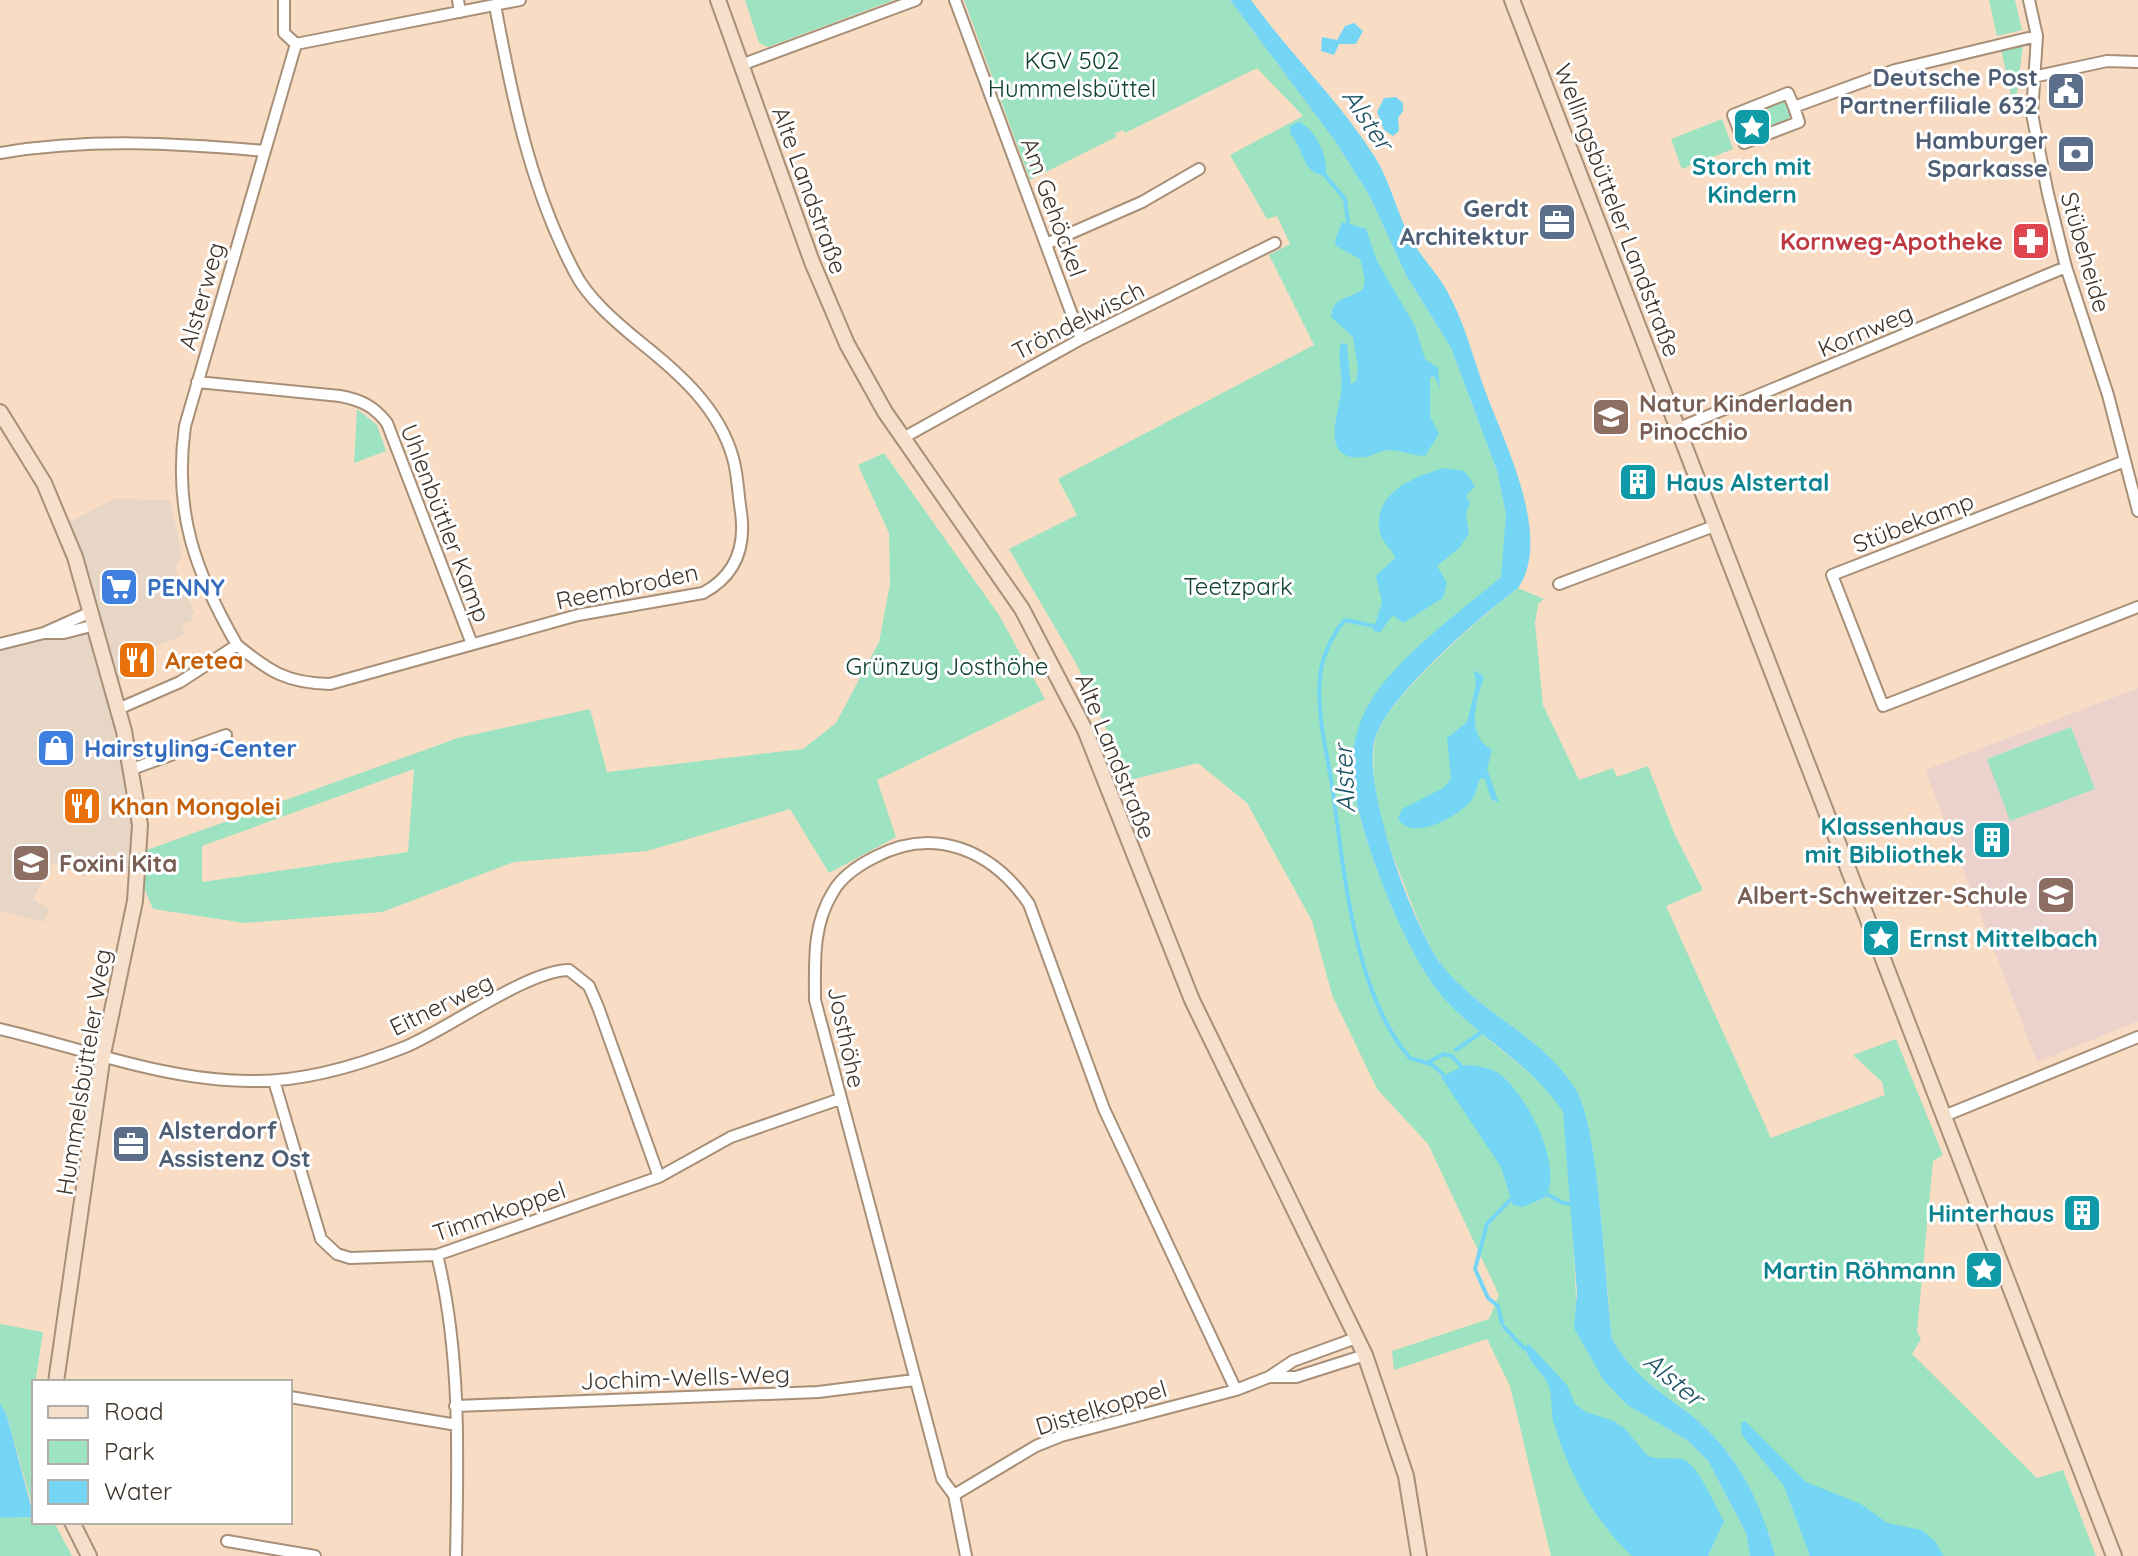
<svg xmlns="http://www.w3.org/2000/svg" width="2138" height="1556" font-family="Quicksand,sans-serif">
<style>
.commercial{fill:#e7d5c5}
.education{fill:#ecd2cd}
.green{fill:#9de3c1;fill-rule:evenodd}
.water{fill:#75d5f4}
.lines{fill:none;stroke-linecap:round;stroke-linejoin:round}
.stream{stroke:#75d5f4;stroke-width:4}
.street-casing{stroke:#a78f78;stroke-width:14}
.secondary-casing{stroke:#a78f78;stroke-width:18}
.street{stroke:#fff;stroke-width:10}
.secondary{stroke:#f6dfcb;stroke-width:14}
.labels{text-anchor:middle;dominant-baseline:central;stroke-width:6;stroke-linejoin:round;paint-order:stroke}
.park-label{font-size:24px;fill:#11422f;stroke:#fff}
.service-label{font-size:24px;font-weight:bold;fill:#4e5e75;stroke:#fff;text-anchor:end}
.culture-label{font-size:24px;font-weight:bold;fill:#0d838f;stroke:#fff;text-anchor:end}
.street-label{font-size:24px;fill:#3e342a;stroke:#fff}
.health-label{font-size:24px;font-weight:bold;fill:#be3a42;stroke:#fff;text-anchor:end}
.education-label{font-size:24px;font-weight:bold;fill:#785e54;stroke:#fff;text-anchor:start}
.shop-label{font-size:24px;font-weight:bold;fill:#366cbe;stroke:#fff;text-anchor:start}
.food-label{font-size:24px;font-weight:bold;fill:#c56008;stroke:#fff;text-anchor:start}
.water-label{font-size:26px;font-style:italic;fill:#1c5363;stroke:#fff}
</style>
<rect width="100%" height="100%" fill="#f8ddc4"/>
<path class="commercial" d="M114,499L170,500L182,555L175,569L195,613L191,615L193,621L182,624L184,633L176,639L143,650L151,669L114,681L134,766L140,878L97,856L84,877L53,862L33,899L49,909L44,922L0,911V649L98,625L69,522Z"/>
<path class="education" d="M2138,688V1021L2037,1062L1925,770Z"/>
<path class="green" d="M745,0H894L768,47L759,43Z
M964,0H1230L1335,141L1369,195L1406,275L1451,348L1497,471L1506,514L1503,574C1472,616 1416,638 1387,682C1369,708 1353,732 1352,765C1351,820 1406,954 1442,995C1474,1032 1516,1059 1551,1093L1563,1112L1568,1144L1578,1334L1604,1381L1627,1405L1687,1440L1708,1461L1746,1533L1750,1556H1551L1510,1386L1487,1339L1394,1370L1392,1351L1489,1319L1499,1295L1428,1144L1377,1089L1332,995L1312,921L1247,803L1198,763L1130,780L1076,663L1009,549L1077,515L1058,479L1314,345L1269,255L1290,244L1277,216L1267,219L1230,155L1303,116L1257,68L1125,133L1123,130L1115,133L1116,137L1030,180Z
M1989,0H2015L2022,30L1997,36Z
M2023,44L2017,93L2011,96L2001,49Z
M1782,99L1791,114L1787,122L1751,135L1742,130L1740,117Z
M1722,119L1733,149L1682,169L1671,139Z
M357,409L377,425L386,451L354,463Z
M884,453L999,615L1045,699L877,780L896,837L829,873L790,809L647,851L514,862L382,912L245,923L153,909L140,878L141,852L458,738L590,709L607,772L803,749L836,723L879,642L890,584L889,533L858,465ZM414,769L408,852L202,882V846Z
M1518,588L1544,599L1538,604L1535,623L1543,705L1579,780L1613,768L1617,777L1648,766L1675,835L1703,890L1666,906L1771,1138L1885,1095L1882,1082L1853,1055L1896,1039L1943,1155L1933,1161L1917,1331L1921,1339L1912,1354L2037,1478L2063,1470L2096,1556H1775C1760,1501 1737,1452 1691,1415C1659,1391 1632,1374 1612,1339C1606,1286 1599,1126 1575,1088C1542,1035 1479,1013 1442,965C1423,939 1411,901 1399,871C1383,832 1369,784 1375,742C1380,703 1485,614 1518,588Z
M2071,727L2095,789L2010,821L1987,759Z
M0,1324L43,1332L32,1404L34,1512L7,1416L0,1403Z
M34,1517V1522H54L72,1556H0V1518Z"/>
<path class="water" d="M1230,0H1251C1290,54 1339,100 1375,157C1391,183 1397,214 1412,241C1422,258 1437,273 1447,291C1465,323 1473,358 1486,393C1505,444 1553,538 1518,588C1480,617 1392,692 1376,736C1359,781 1413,927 1442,965C1479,1013 1542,1035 1575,1088C1600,1127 1605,1285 1612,1339C1632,1374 1659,1391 1691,1415C1736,1451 1761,1501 1775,1556H1750L1746,1533L1708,1461L1687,1440L1627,1405L1604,1381L1574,1328L1577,1293L1563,1112C1532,1064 1478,1038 1441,995C1405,952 1352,822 1352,766C1352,745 1359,720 1370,702C1398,656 1460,612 1501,577L1506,514L1497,471L1451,348L1406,275L1369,195L1335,141Z
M1354,23L1363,31L1356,44H1339L1334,55L1321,51L1322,37L1337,40L1345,26Z
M1396,97L1403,103V111L1398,118L1399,131L1393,136L1384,130L1377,112L1384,98Z
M1299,122C1314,128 1328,155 1326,172L1321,175C1301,170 1304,147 1290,134V126Z
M1342,222L1366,229L1377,261L1415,326L1425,359L1438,368L1440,388L1434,376L1430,378V416L1439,434L1425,456C1413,456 1401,450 1389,450C1380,450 1373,456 1365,457C1318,463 1339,413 1341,392C1344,376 1336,357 1341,343L1347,344L1351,384L1356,381L1358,369L1353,337L1331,317C1334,294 1348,301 1363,289L1365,279L1360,259L1336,246L1335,240Z
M1444,468L1464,471L1475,486L1466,496L1470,503L1466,513L1469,534L1459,548L1437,566L1447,583L1443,598L1403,623L1393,615L1380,632L1373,631L1382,602L1376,576L1395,558C1392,549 1384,544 1381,536C1369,494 1413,477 1444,468Z
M1474,670L1484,677C1476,701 1465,735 1492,750L1487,769L1499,803L1491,799L1485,779L1481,778C1476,785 1477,794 1471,801C1457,817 1413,842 1398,819L1402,809L1443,788L1451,779L1447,738L1467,722L1476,685Z
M1465,1065C1477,1066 1491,1067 1501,1075C1527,1096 1563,1164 1546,1197L1523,1207L1513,1205L1501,1167L1441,1077Z
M1526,1345H1530L1567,1385L1575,1404L1586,1412L1614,1421L1625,1429L1648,1456C1660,1460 1669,1457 1681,1459C1698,1462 1714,1505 1724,1521L1708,1556H1632C1594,1521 1569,1473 1554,1424C1550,1412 1553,1399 1549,1387C1545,1373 1524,1360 1526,1345Z
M0,1403L7,1416L34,1517L0,1518Z
M1745,1421L1806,1482L1861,1504L1887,1523L1921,1530L1934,1540L1944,1556H1810L1784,1486L1742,1435L1741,1423Z"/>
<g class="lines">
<path class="stream" d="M1323,173L1345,199L1348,222
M1374,626L1345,620C1334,632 1324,653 1321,669C1315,706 1326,748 1332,785C1344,868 1353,993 1410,1058L1431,1064L1443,1074
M1456,1050L1483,1031
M1427,1063L1444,1054L1452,1056L1461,1066
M1547,1194L1563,1203L1575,1204
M1502,1323L1498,1306L1488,1298L1475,1269L1487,1224L1510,1200
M1504,1327L1525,1349"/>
<g class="street-casing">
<path id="street" d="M284,0V33L296,44
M458,0L460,12
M955,0L1081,339
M2029,0L2037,36L2032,114L2048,194L2066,267L2108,395L2138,511
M296,44L520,0
M741,65L916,0
M2033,77L2107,61L2138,62
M1794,107L1799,122L1744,143L1733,115L1788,93L1794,107L1895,70L2037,36
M0,153C89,138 176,143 265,151
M1046,244L1142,202L1199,169
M197,382L340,396C361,400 374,406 387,423L472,644
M1679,428L2066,267
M903,438L1081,339L1275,243
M2125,461L1832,575L1883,706L2138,607
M1559,584L1717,525
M46,633H64L95,625
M0,644L44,633L91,612
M237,645C270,672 287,683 330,684L578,615L703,593C735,576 746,548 741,512C738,495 738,475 733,458C719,408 679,373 640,342C617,323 587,298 574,271C530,187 512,97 495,5
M118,709L180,682L237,645C195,572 173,511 185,426L296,44
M132,769L226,735
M0,1029C81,1048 167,1081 251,1081C302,1082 357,1066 405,1047C448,1029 528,970 569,970L589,986L598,1007L659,1177
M274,1081L321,1239L337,1254L350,1258L437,1255L659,1177L731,1137L840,1099
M1944,1116L2138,1037
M437,1255C461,1352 458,1457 456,1556
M1271,1377H1296L1365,1355
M290,1397L457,1425
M455,1406L818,1392L915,1380
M954,1495L1036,1446L1061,1436L1236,1390L1269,1377L1293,1361L1356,1338
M227,1541L315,1556
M966,1556L954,1495L942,1479L815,1000C815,962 812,926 833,892C842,876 859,865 875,857C935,825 993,851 1029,904L1104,1109L1236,1390"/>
</g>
<g class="secondary-casing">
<path id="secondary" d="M718,0L812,262L847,344L885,412L1022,609L1085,730L1192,1000L1365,1355L1406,1476L1419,1556
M1512,0L2114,1556
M0,412L44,483L75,557L124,731L140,825L135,901L103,1054L56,1382
M72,1522L89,1556"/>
</g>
<use href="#street" class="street"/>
<use href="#secondary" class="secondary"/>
</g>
<defs>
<g id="civic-square" transform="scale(2)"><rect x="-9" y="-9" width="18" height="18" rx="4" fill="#5c6f8a" stroke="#fff"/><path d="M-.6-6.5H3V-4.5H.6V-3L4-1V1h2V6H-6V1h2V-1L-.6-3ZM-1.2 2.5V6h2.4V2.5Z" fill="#fff"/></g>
<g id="sight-square" transform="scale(2)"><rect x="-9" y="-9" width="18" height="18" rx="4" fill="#0f9aa8" stroke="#fff"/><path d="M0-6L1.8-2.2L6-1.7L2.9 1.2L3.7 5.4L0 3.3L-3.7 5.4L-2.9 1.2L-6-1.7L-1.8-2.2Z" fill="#fff"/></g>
<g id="bank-square" transform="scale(2)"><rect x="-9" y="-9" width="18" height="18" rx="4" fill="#5c6f8a" stroke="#fff"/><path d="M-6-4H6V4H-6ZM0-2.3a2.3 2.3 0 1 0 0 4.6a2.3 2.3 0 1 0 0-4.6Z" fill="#fff"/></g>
<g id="office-square" transform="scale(2)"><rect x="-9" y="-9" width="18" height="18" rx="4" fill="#5c6f8a" stroke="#fff"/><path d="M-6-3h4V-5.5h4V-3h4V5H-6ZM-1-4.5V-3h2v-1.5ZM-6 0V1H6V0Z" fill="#fff"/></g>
<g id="pharmacy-square" transform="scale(2)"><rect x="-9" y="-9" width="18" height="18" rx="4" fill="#e0444e" stroke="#fff"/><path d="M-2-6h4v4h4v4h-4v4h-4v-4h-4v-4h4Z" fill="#fff"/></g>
<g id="school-square" transform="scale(2)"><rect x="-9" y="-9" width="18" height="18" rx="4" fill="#8d6e63" stroke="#fff"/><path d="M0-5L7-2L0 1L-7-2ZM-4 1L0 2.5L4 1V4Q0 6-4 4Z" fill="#fff"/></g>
<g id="building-square" transform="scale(2)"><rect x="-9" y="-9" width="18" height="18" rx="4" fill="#0f9aa8" stroke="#fff"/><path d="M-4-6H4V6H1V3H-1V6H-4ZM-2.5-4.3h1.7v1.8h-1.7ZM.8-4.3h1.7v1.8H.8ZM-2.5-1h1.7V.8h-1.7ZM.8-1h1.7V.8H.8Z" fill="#fff"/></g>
<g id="supermarket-square" transform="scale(2)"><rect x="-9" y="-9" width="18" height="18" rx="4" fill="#3f7fe0" stroke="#fff"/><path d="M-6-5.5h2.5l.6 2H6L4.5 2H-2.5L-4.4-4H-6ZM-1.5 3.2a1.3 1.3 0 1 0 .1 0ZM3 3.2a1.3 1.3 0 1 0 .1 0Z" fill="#fff"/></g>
<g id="restaurant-square" transform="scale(2)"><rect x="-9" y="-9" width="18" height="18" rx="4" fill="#e8710a" stroke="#fff"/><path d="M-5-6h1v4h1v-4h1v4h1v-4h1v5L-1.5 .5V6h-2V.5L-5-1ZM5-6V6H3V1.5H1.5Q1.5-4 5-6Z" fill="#fff"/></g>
<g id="shop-square" transform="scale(2)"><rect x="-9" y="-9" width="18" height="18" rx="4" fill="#3f7fe0" stroke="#fff"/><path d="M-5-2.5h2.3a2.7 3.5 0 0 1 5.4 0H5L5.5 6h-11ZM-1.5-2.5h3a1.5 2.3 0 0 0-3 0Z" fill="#fff"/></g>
</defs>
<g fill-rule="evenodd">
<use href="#civic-square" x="2066" y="91"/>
<use href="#sight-square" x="1752" y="127"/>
<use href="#bank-square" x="2076" y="154"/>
<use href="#office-square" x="1557" y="222"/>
<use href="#pharmacy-square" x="2031" y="241"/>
<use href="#school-square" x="1611" y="417"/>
<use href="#building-square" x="1638" y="482"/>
<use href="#supermarket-square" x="119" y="587"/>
<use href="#restaurant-square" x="137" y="660"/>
<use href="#shop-square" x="56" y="748"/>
<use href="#restaurant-square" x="82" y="806"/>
<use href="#building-square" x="1992" y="840"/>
<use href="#school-square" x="31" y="863"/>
<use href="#school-square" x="2056" y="895"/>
<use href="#sight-square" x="1881" y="938"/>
<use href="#office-square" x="131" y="1144"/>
<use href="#building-square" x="2082" y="1213"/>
<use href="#sight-square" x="1984" y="1270"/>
</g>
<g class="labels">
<g class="park-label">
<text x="1072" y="60">KGV 502<tspan x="1072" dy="28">Hummelsbüttel</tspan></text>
<text x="1238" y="586">Teetzpark</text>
<text x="947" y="666">Grünzug Josthöhe</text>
</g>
<g class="service-label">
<text x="2038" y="77">Deutsche Post<tspan x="2038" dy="28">Partnerfiliale 632</tspan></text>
<text x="2048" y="140">Hamburger<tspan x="2048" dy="28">Sparkasse</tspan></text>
<text x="1529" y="208">Gerdt<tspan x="1529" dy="28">Architektur</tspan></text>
<text x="159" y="1130" text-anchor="start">Alsterdorf<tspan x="159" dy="28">Assistenz Ost</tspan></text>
</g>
<g class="culture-label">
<text x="1752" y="166" text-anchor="middle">Storch mit<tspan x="1752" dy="28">Kindern</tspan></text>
<text x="1666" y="482" text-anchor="start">Haus Alstertal</text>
<text x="1964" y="826">Klassenhaus<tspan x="1964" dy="28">mit Bibliothek</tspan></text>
<text x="1909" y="938" text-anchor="start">Ernst Mittelbach</text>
<text x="2054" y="1213">Hinterhaus</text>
<text x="1956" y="1270">Martin Röhmann</text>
</g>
<g class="street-label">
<text transform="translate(810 190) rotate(70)">Alte Landstraße</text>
<text transform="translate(1054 207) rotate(70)">Am Gehöckel</text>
<text transform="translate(1618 210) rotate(69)">Wellingsbütteler Landstraße</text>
<text transform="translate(2086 252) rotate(74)">Stübeheide</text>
<text transform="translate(201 296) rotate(-74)">Alsterweg</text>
<text transform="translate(1078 320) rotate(-27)">Tröndelwisch</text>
<text transform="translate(1865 330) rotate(-23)">Kornweg</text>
<text transform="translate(1913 522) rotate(-21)">Stübekamp</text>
<text transform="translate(446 523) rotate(69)">Uhlenbüttler Kamp</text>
<text transform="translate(627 586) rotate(-12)">Reembroden</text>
<text transform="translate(1116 756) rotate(68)">Alte Landstraße</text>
<text transform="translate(441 1004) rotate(-26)">Eitnerweg</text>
<text transform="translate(847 1037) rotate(78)">Josthöhe</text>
<text transform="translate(83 1072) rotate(-81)">Hummelsbütteler Weg</text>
<text transform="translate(499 1211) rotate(-19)">Timmkoppel</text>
<text transform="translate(685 1377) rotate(-2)">Jochim-Wells-Weg</text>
<text transform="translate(1101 1407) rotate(-17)">Distelkoppel</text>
</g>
<g class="health-label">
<text x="2003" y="241">Kornweg-Apotheke</text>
</g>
<g class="education-label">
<text x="1639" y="403">Natur Kinderladen<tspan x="1639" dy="28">Pinocchio</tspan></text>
<text x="59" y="863">Foxini Kita</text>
<text x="2028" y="895" text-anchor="end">Albert-Schweitzer-Schule</text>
</g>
<g class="shop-label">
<text x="147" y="587">PENNY</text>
<text x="84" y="748">Hairstyling-Center</text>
</g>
<g class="food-label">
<text x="165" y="660">Aretea</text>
<text x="110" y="806">Khan Mongolei</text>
</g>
<g class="water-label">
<text transform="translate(1368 119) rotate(56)">Alster</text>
<text transform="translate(1344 779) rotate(-93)">Alster</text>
<text transform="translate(1674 1379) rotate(40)">Alster</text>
</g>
</g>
<rect x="32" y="1380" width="260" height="144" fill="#ffffff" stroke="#b2aeaa" stroke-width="2"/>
<rect x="48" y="1406" width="40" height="12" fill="#f6dfcb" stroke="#b2aeaa" stroke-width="2"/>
<text x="104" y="1420" font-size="24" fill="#3e342a">Road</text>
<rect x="48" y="1440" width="40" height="24" fill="#9de3c1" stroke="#b2aeaa" stroke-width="2"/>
<text x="104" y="1460" font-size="24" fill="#3e342a">Park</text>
<rect x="48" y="1480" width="40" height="24" fill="#75d5f4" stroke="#b2aeaa" stroke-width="2"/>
<text x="104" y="1500" font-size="24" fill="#3e342a">Water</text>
</svg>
